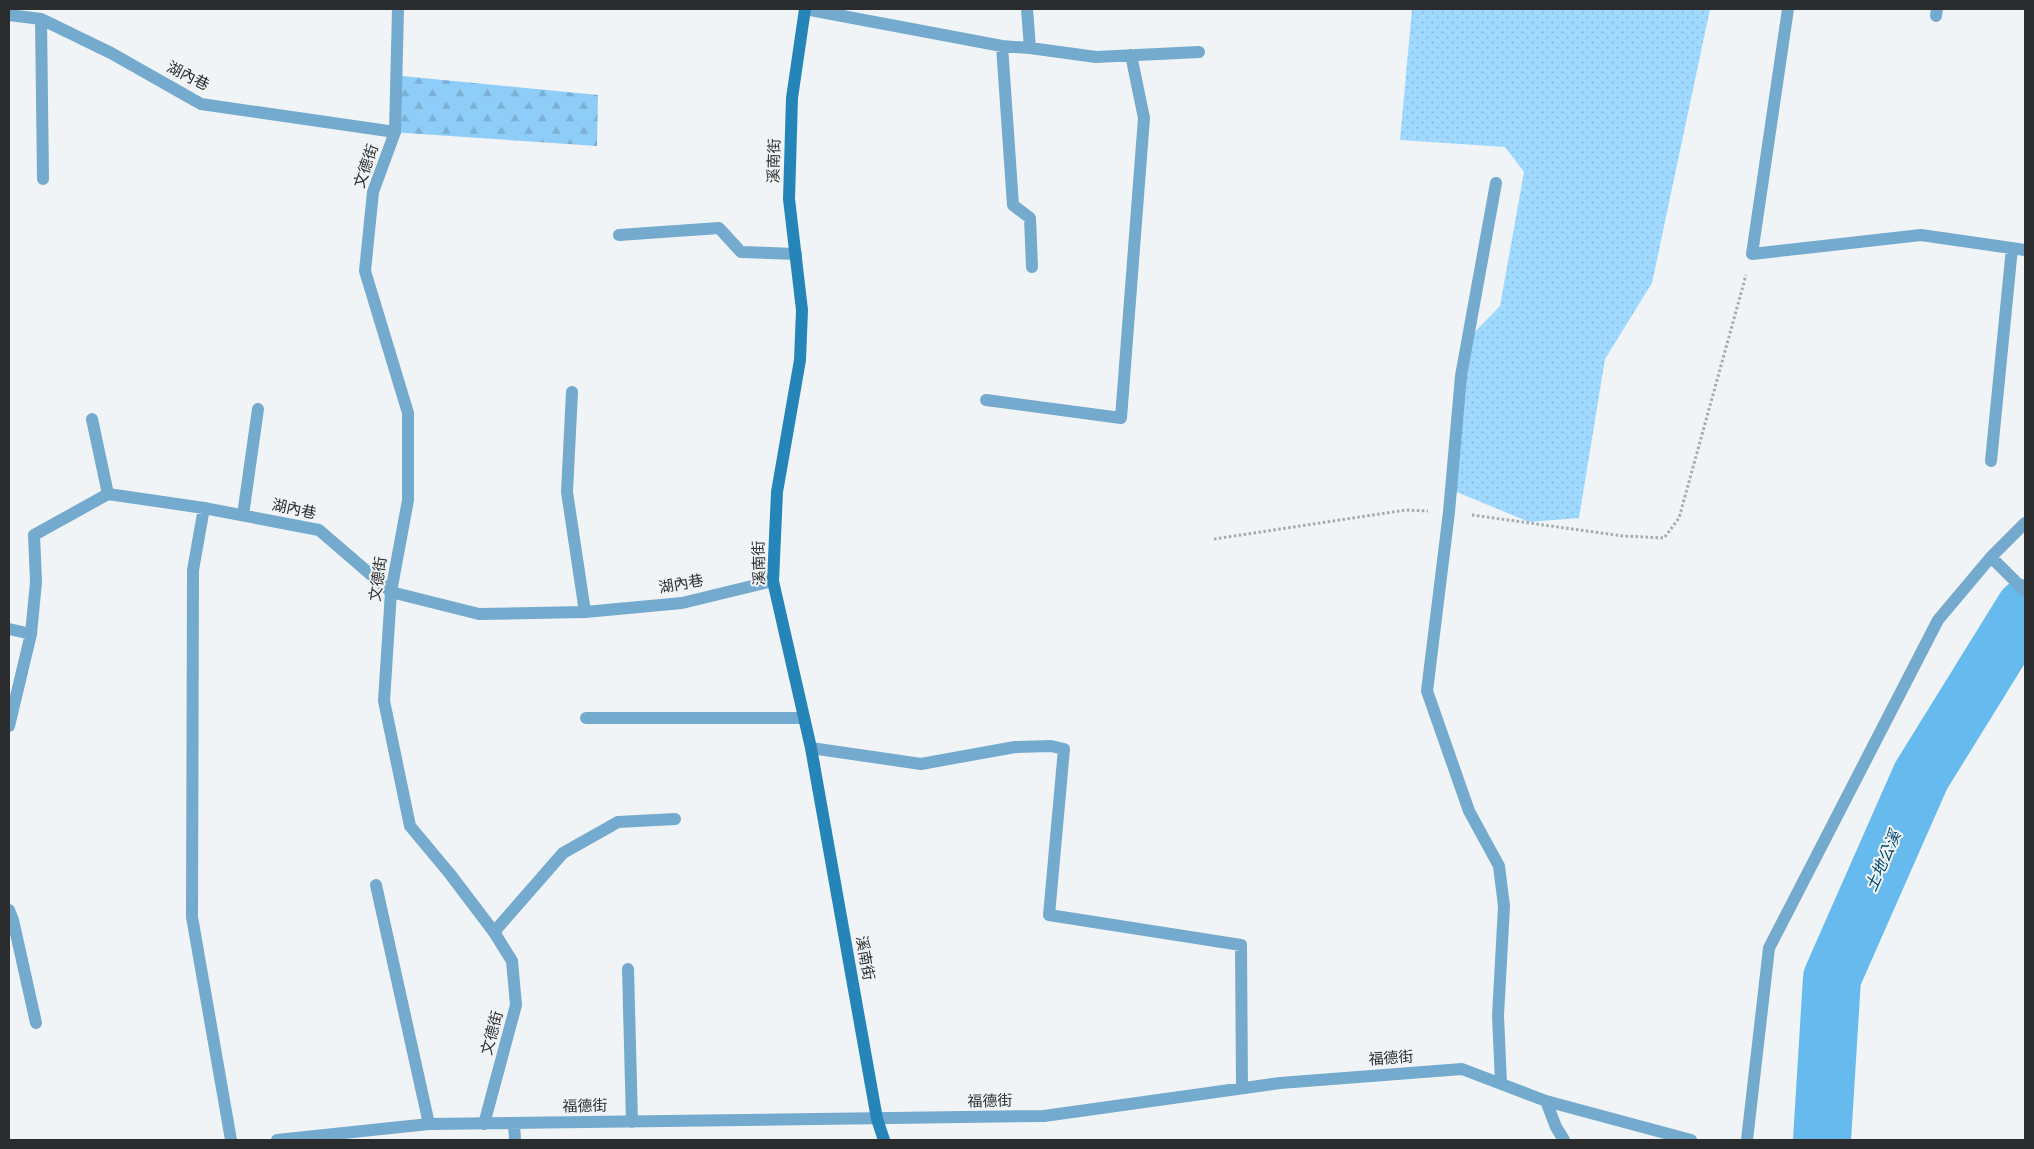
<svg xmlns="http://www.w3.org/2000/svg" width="2034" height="1149" font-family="Figtree,'Noto Sans TC',sans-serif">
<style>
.grass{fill:url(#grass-dots)}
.forest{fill:url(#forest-firs)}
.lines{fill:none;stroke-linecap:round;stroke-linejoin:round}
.river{stroke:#67baed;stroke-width:58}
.path{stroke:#a7aaac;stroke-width:3;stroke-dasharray:2.5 2.5;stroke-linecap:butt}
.lane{stroke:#74aacd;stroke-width:12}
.street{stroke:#74aacd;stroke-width:12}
.secondary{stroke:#2685b8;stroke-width:12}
.labels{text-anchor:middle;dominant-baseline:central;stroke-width:4;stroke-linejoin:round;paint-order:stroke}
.street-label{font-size:15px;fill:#2b2c2d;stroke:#f0f4f6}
.water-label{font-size:16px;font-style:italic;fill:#004667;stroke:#f0f4f6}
</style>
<defs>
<pattern id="grass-dots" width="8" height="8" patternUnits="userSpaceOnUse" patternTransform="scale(1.25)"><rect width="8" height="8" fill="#9fd9ff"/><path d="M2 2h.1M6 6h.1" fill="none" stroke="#89badb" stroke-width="1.8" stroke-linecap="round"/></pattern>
<pattern id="forest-firs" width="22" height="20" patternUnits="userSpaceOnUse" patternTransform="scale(1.25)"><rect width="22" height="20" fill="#8ecdf7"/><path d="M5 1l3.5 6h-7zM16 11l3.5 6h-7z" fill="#7bb0d4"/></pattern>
</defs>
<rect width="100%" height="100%" fill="#f0f4f6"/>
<path class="grass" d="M1412,9H1710L1652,283L1605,359L1579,518L1529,522L1452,490L1464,343L1500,306L1524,172L1505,147L1400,140Z"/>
<path class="forest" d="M392,75L598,95L597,146L390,132Z"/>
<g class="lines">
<path class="river" d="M1822,1140L1832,978L1921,776L2025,608"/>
<path class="path" d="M1472,515L1623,536L1664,538L1679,518L1746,275
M1214,539L1406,510L1428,511"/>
<path class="lane" d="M805,9L1002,46L1030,48L1096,57L1199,52
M1027,9L1030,48
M1788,9L1752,254L1921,235L2025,250
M9,15L41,19L111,53L201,104L395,132
M1936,16L1937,9
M41,19L43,179
M1002,46L1013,205L1030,218L1032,267
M1496,183L1461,376L1449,512L1427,691L1469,811L1499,866L1504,906L1498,1016L1501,1083
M619,235L719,228L741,252L796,254
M572,392L567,492L585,612
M986,400L1121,418L1144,118L1131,55
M92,419L108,494
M1991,461L2012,248
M204,508L193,570L192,917L231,1140
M243,515L258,409
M1991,557L2025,591
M9,629L31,634L36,582L34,535L108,494L204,508L319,530L391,592L479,614L585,612L682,603L773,581
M586,718H804
M9,726L31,634
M811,748L921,764L1015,747L1051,746L1064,749L1049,915L1241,945L1242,1088
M376,885L429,1124
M9,910L13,920L36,1023
M494,932L563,853L618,822L675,819
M628,969L632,1122
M1546,1101L1556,1127L1564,1140
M514,1123L515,1140
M277,1140L429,1124L1044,1116L1280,1083L1462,1069L1546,1101L1691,1140
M1747,1140L1769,948L1938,620L1991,557L2025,523"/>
<path class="street" d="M398,9L395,132L373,192L365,271L408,413V500L391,592L384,701L410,826L450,874L494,932L512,961L516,1005L484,1124"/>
<path class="secondary" d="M805,9L792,98L789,199L802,310L800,360L777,492L773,581L811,748L877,1119L884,1140"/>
</g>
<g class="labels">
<g class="street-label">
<text transform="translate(188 76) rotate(27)">湖內巷</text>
<text transform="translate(774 161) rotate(-89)">溪南街</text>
<text transform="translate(366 166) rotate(-71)">文德街</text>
<text transform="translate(294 509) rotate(12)">湖內巷</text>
<text transform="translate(759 563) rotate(-91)">溪南街</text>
<text transform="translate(378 579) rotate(-82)">文德街</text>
<text transform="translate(681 584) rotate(-10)">湖內巷</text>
<text transform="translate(865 958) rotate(80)">溪南街</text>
<text transform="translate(492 1033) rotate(-75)">文德街</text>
<text transform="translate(1391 1058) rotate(-4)">福德街</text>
<text transform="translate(990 1101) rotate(-1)">福德街</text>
<text transform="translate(585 1106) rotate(-1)">福德街</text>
</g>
<g class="water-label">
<text transform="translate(1883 861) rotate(-66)">土地公溪</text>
</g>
</g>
<rect width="2034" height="1149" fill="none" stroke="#2b2c2d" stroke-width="20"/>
</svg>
